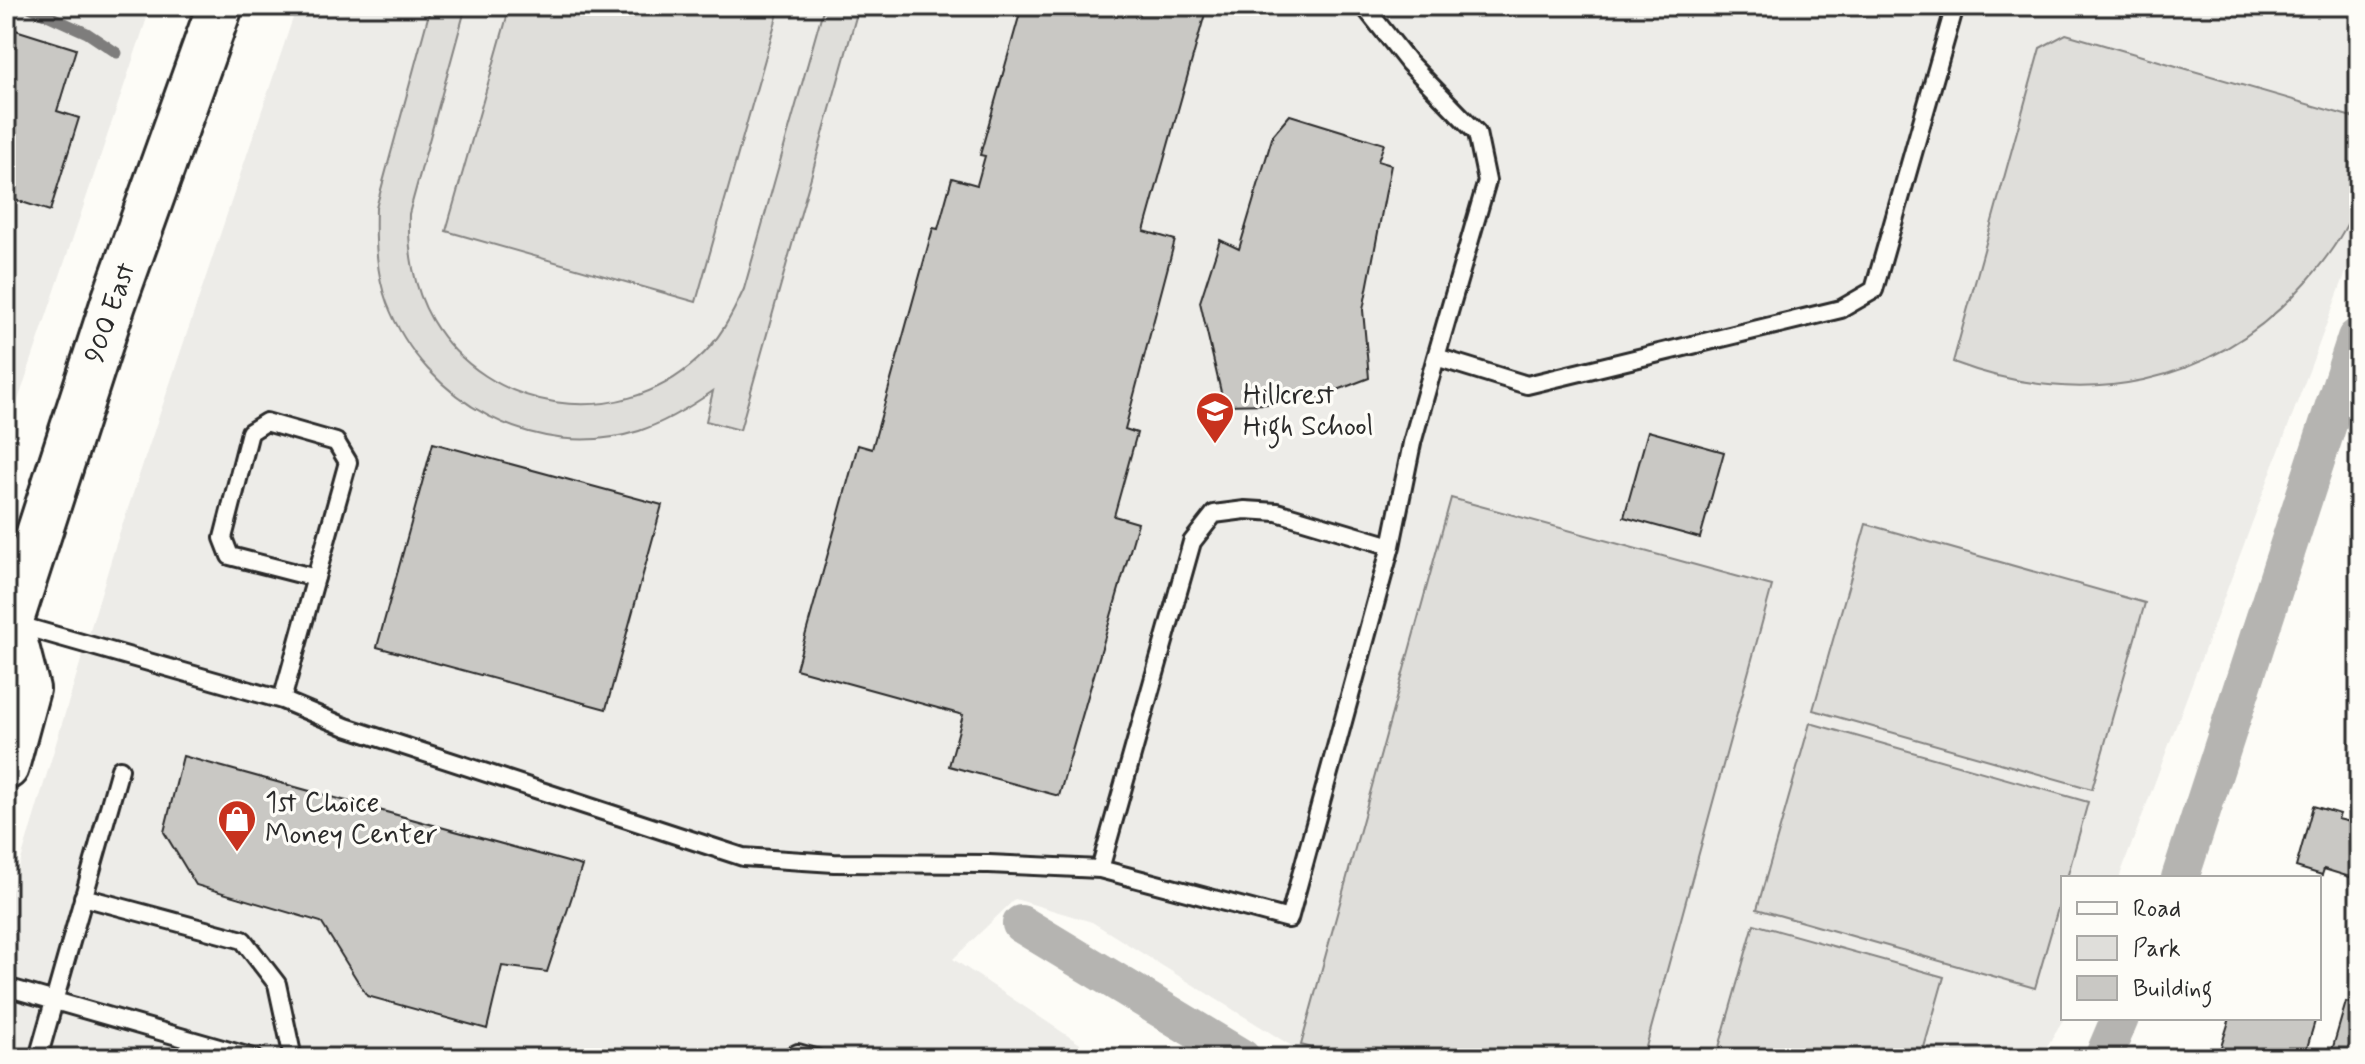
<svg xmlns="http://www.w3.org/2000/svg" width="2365" height="1064" font-family="Mynerve,sans-serif">
<style>
.built{fill:#edece8}
.green{fill:#dfdeda;stroke:#858482;stroke-width:2}
.lines{fill:none;stroke-linecap:round;stroke-linejoin:round}
.stream{stroke:#7e7d7b;stroke-width:11}
.canal{stroke:#b5b4b1;stroke-width:38}
.building{fill:#c9c8c4;stroke:#2b2b2b;stroke-width:2}
.service-casing{stroke:#2b2b2b;stroke-width:22}
.primary-casing{stroke:#2b2b2b;stroke-width:50}
.service{stroke:#fdfcf7;stroke-width:16}
.primary{stroke:#fdfcf7;stroke-width:44}
.labels{text-anchor:middle;dominant-baseline:central;stroke-width:7;stroke-linejoin:round;paint-order:stroke}
.street-label{font-size:28px;fill:#2b2b2b;stroke:#fdfcf7}
.poi-label{font-size:28px;fill:#2b2b2b;stroke:#fdfcf7;text-anchor:start}
</style>
<rect width="100%" height="100%" fill="#fdfcf7"/>
<filter id="ink" filterUnits="userSpaceOnUse"><feTurbulence type="fractalNoise" baseFrequency=".0125" numOctaves="2"/><feDisplacementMap in="SourceGraphic" scale="16" xChannelSelector="R" yChannelSelector="G"/><feConvolveMatrix kernelMatrix="1 2 1 2 8 2 1 2 1" color-interpolation-filters="sRGB"/></filter>
<g filter="url(#ink)">
<path class="built" d="M6,6H151L6,436Z
M297,6H2359V250L2352,256L2119,878H2063L2064,1018L2040,1058H1311L1092,922L1015,899L953,959L1101,1058H6V910L115,547Z"/>
<path class="green" d="M431,6H466L409,214C408,252 413,287 432,320C487,413 618,433 697,360C719,341 732,315 744,289L824,6H859L740,430L706,421L713,391C690,407 666,422 639,431C536,463 425,402 387,303C376,273 375,240 376,208Z
M510,6H780L696,302L446,231Z
M2066,34L2359,119C2359,139 2363,181 2358,198C2349,228 2327,258 2307,281C2214,388 2082,411 1953,362L2040,48Z
M1451,498L1772,586L1643,1058H1349L1301,1045Z
M1866,524L2145,603L2092,789L1813,710Z
M1810,723L2088,802L2067,878H2063V891L2035,988L1757,909Z
M1754,924L1944,977L1921,1058H1716Z"/>
<g class="lines">
<path class="stream" d="M27,6L87,33L117,53"/>
<path class="canal" d="M2180,878L2356,338L2359,336
M1021,924L1242,1058
M2103,1058L2120,1018"/>
</g>
<path class="building" d="M1022,6H1195L1206,10L1144,231L1175,240L1125,429L1137,433L1114,516L1138,523L1059,796L949,766L963,715L796,669L858,445L872,449L933,228L938,229L952,178L977,185L985,156L980,155Z
M6,27L76,49L57,111L79,118L50,211L6,197V187L14,163L6,160Z
M1290,115L1384,144L1378,161L1391,165L1363,310L1369,378L1322,396L1272,404L1224,405L1200,302L1220,240L1239,249L1273,135Z
M1648,431L1724,452L1700,538L1624,517Z
M433,443L662,505L606,709L377,647Z
M183,756L582,866L547,972L502,966L487,1029L367,996L321,922L196,885L164,832Z
M2313,806L2340,814L2338,819L2359,824V886L2352,883L2353,878L2324,869L2322,875L2296,867Z
M2346,1002L2359,1006V1058H2344L2331,1054Z
M2230,1018H2303L2315,1021L2304,1058H2248L2220,1050Z"/>
<g class="lines">
<g class="service-casing">
<path id="service" d="M1364,6L1409,63L1477,133L1487,181L1436,357L1527,385L1841,309L1874,290L1955,6
M1391,546L1412,443L1436,357
M15,624L282,700L346,727L743,857L834,863L989,864L1100,869L1289,919L1391,546L1277,512L1245,510L1214,514L1192,542L1100,869
M282,700L348,462L336,442L266,422L250,432L223,538L230,556L316,578
M83,897L243,940L277,984L293,1058
M6,987L254,1058
M38,1058L120,769
M788,1058L798,1053L816,1058"/>
</g>
<g class="primary-casing">
<path id="primary" d="M6,627L10,623L113,304L220,6
M6,767L27,689L10,623"/>
</g>
<use href="#service" class="service"/>
<use href="#primary" class="primary"/>
</g>
</g>
<defs>
<g id="school-pin" transform="scale(2)"><path d="M0 17L-7.5 6A9.5 9.5 0 1 1 7.5 6Z" fill="#c8321e" stroke="#fdfcf7"/><path d="M0-5L7-2L0 1L-7-2ZM-4 1L0 2.5L4 1V4Q0 6-4 4Z" fill="#fff"/></g>
<g id="shop-pin" transform="scale(2)"><path d="M0 17L-7.5 6A9.5 9.5 0 1 1 7.5 6Z" fill="#c8321e" stroke="#fdfcf7"/><path d="M-5-2.5h2.3a2.7 3.5 0 0 1 5.4 0H5L5.5 6h-11ZM-1.5-2.5h3a1.5 2.3 0 0 0-3 0Z" fill="#fff"/></g>
</defs>
<g fill-rule="evenodd">
<use href="#school-pin" x="1215" y="411"/>
<use href="#shop-pin" x="237" y="819"/>
</g>
<g class="labels">
<g class="street-label">
<text transform="translate(111 313) rotate(-71)">900 East</text>
</g>
<g class="poi-label">
<text x="1243" y="395">Hillcrest<tspan x="1243" dy="32">High School</tspan></text>
<text x="265" y="803">1st Choice<tspan x="265" dy="32">Money Center</tspan></text>
</g>
</g>
<rect width="2365" height="1064" fill="none" stroke="#fdfcf7" stroke-width="32"/>
<rect x="16" y="16" width="2333" height="1032" fill="none" stroke="#2b2b2b" stroke-width="3" filter="url(#ink)"/>
<rect x="2061" y="876" width="260" height="144" fill="#fdfcf7" stroke="#a9a8a5" stroke-width="2"/>
<rect x="2077" y="902" width="40" height="12" fill="#fdfcf7" stroke="#a9a8a5" stroke-width="2"/>
<text x="2133" y="916" font-size="24" fill="#2b2b2b">Road</text>
<rect x="2077" y="936" width="40" height="24" fill="#dfdeda" stroke="#a9a8a5" stroke-width="2"/>
<text x="2133" y="956" font-size="24" fill="#2b2b2b">Park</text>
<rect x="2077" y="976" width="40" height="24" fill="#c9c8c4" stroke="#a9a8a5" stroke-width="2"/>
<text x="2133" y="996" font-size="24" fill="#2b2b2b">Building</text>
</svg>
